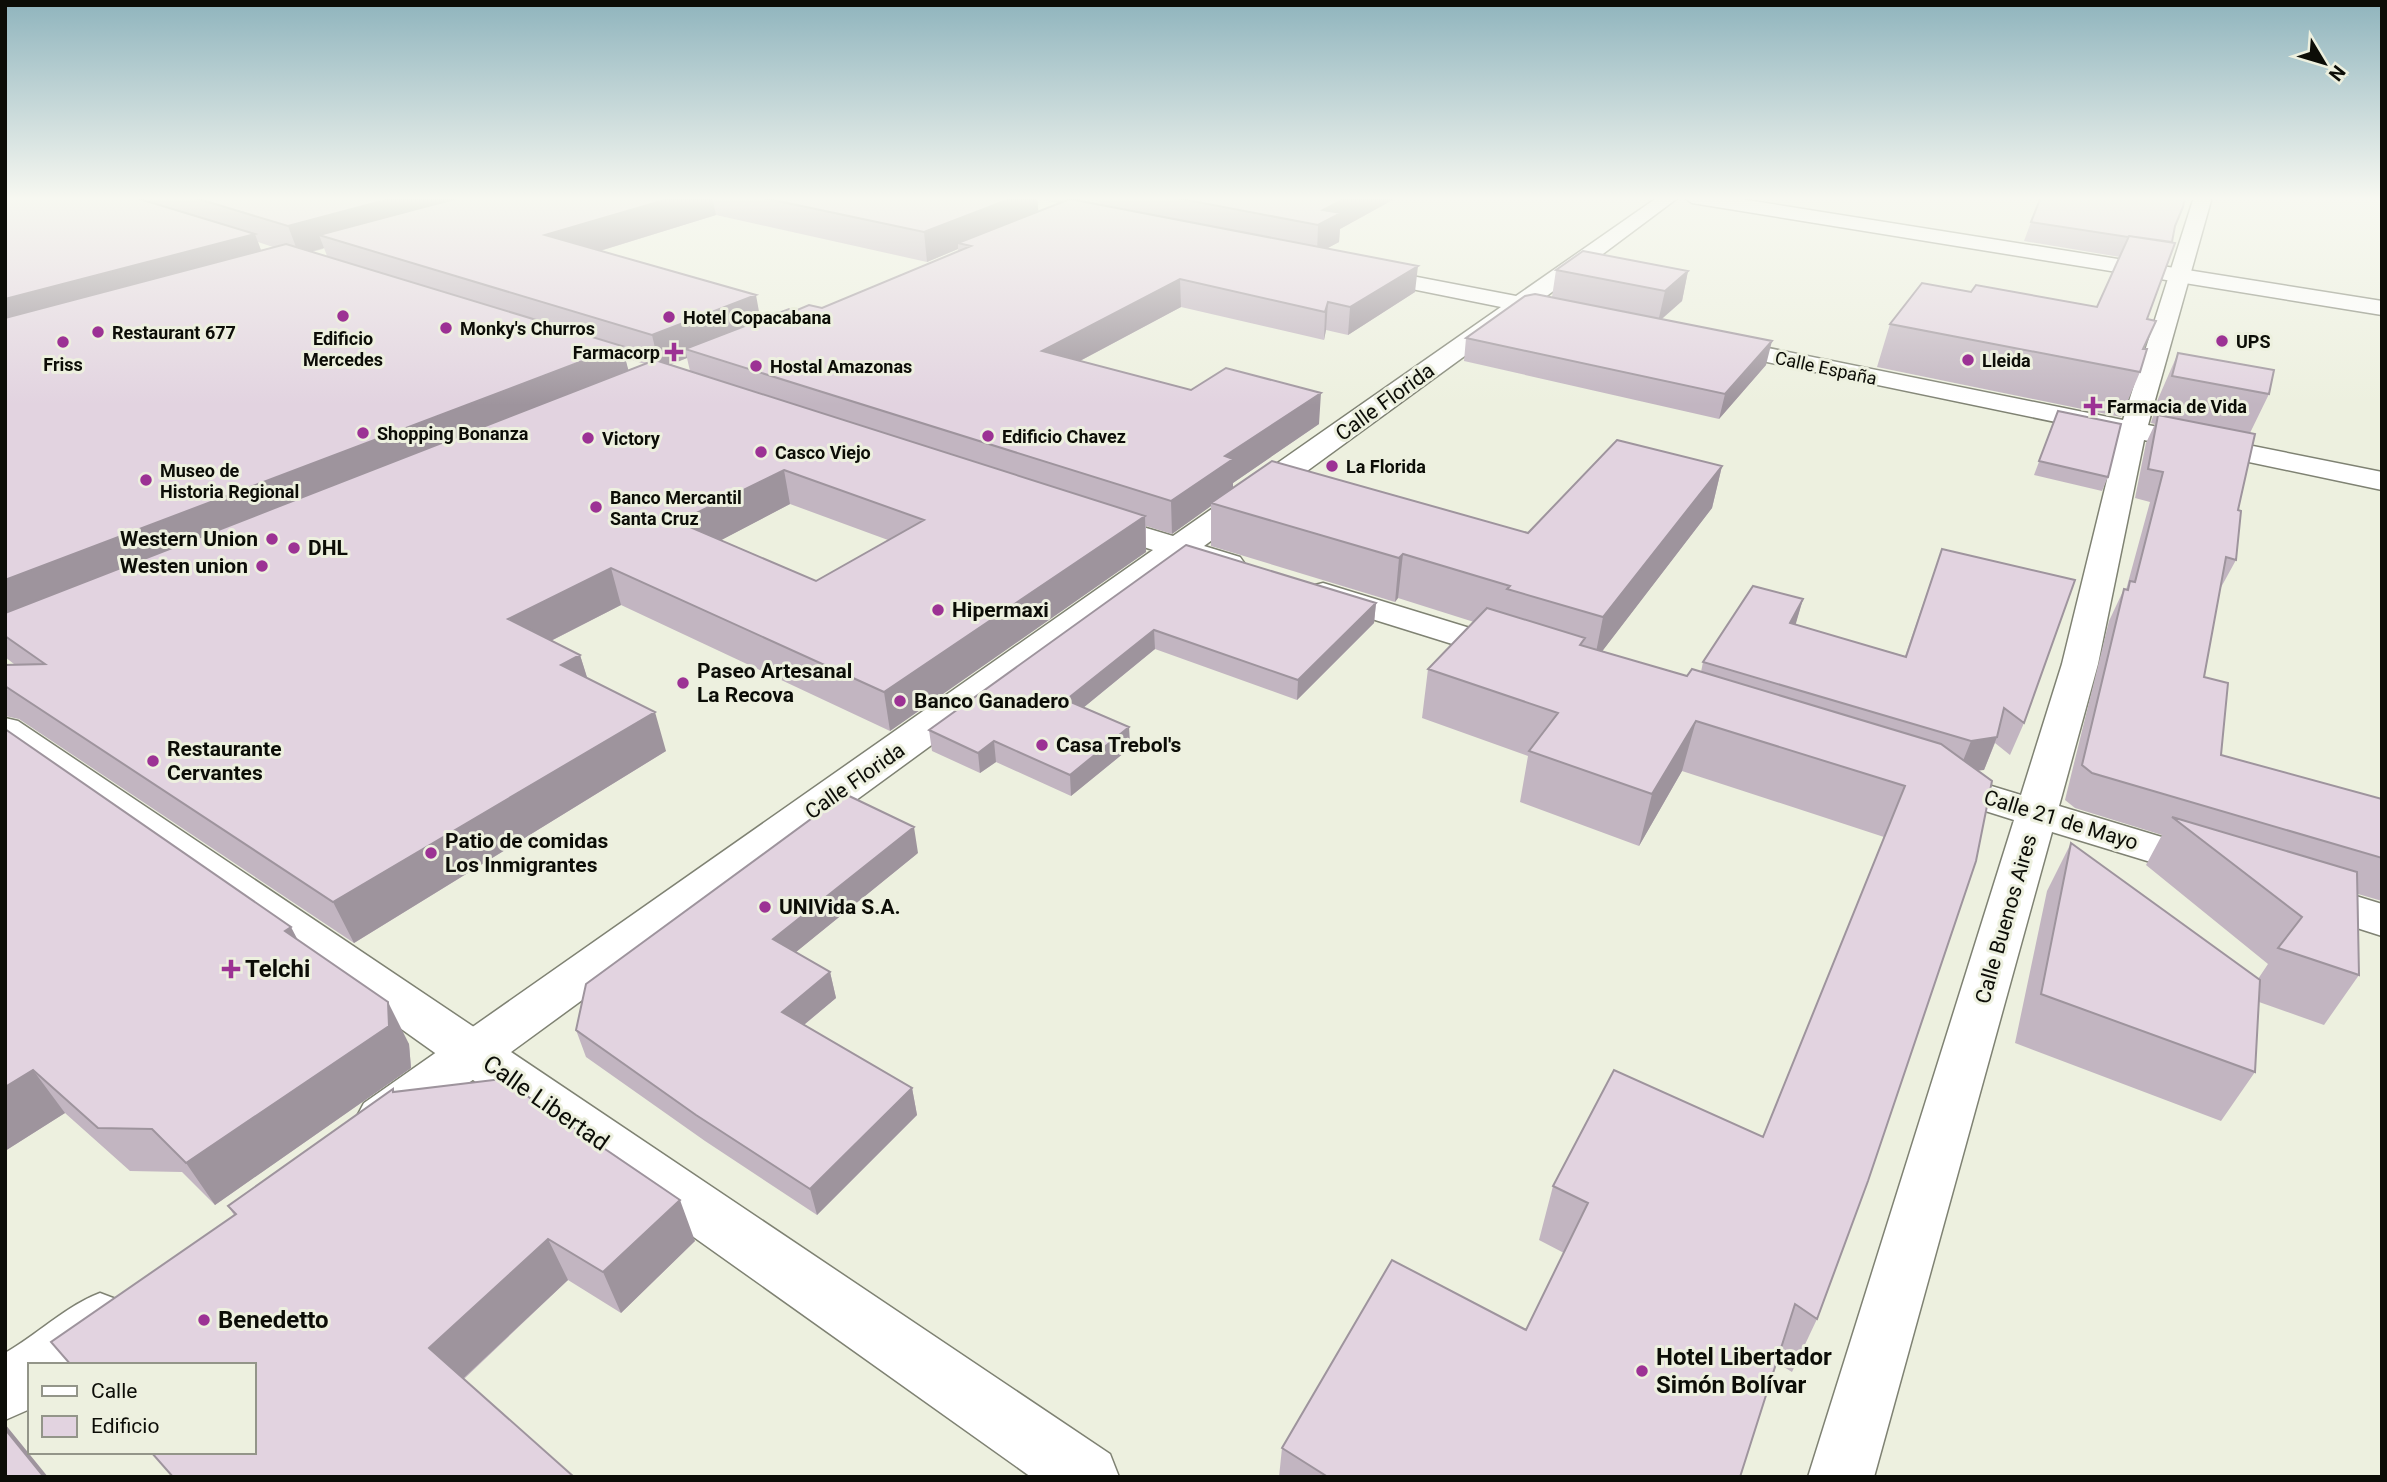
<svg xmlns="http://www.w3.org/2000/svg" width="2387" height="1482" font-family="Roboto,sans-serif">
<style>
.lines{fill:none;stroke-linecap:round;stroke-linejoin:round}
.minor-casing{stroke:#7f8273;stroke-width:3}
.tertiary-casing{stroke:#7f8273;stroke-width:3}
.minor{fill:#fff;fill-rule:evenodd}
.tertiary{fill:#fff;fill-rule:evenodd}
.wall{fill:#c2b5c1;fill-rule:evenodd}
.shaded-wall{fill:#9e949d}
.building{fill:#e2d3e0;stroke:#9e949d;stroke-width:2;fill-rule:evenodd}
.poi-dot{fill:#9c3294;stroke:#edf0df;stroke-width:2.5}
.labels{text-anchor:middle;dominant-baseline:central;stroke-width:6;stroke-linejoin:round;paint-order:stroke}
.far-poi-label{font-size:18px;font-weight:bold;fill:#0c0d07;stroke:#edf0df;text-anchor:start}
.far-street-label{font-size:18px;fill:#0c0d07;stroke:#edf0df}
.street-label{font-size:21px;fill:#0c0d07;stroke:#edf0df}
.poi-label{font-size:21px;font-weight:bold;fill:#0c0d07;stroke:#edf0df;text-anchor:start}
.near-poi-label{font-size:24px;font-weight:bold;fill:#0c0d07;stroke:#edf0df;text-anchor:start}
.near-street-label{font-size:24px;fill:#0c0d07;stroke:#edf0df}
</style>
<rect width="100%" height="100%" fill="#edf0df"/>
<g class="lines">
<g class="minor-casing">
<path id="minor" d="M1683,197H1728L2382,301V315L1692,203Z
M5,718L18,721L1110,1454L1119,1477H1031L5,747Z"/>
</g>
<g class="tertiary-casing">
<path id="tertiary" d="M1658,197H1679L1540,301L1547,307L1544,312H1525L1204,546L1240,557L1245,564L1240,571L1229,574L1185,560L400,1133L382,1139L364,1133L356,1118L364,1103L1153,550L1085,528L1081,522L1085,516L1096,513L1173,536L1501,307L1357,278L1354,273L1357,268L1365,267L1516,296Z
M2194,197H2212L2148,425L2382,472V490L2144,440L2098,664L2059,806L2218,854L2224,864L2218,874L2203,878L2052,832L1874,1477H1808L2014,820L1925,792L1919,783L1925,774L1939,770L2021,795L2062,664L2118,435L1719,352L1710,350L1707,345L1710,340L1719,338L2123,420Z
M1323,583L1522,644L1528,651L1522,658L1510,662L1311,600L1306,593L1311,586Z
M2307,881L2382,904V936L2291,907L2285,896L2291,885Z
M100,1293L121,1301L130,1321L121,1341L89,1365H30V1409L5,1420V1353C37,1335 64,1307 100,1293Z"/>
</g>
<use href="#minor" class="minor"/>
<use href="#tertiary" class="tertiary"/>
</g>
<path class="wall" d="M5,197H1088L1079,201L1100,205L1099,197H1398L1340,229L1339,242L1327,248L1415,292L1348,335L1326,330L1324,340L1181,307L1080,361L1319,424L1233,483V488L1528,533L1722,466L1712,508L1602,651L1687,676L1701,672L1703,662L1803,599L1795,625L1905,656L1942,549L2024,723L2010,755L1995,743L1984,770H1978L1817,1319L1792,1372L1776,1362L1740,1477H1279L1282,1448L1526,1330L1564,1253L1539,1240L1553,1186L1763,1137L1884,837L1682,771L1639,846L1520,802L1528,756L1422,718L1428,669L1474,622L1398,598L1395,602L1211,546V506L1172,534L1146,526V552L890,731L621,605L551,641L580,655L587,678L666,751L354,943L19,719L5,716V665L14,664L5,657ZM1037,199L1058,203L1038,211ZM716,215L927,262L958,249V251L822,308L795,311L761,320L600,251ZM258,242L273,247L261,250ZM324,248L327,256L312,252L323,249ZM625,358L645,364L628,370ZM687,358L690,371L670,364ZM790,504L888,540L816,581L721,540Z
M2031,222L2175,226L2147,319L2144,349L2140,372L2121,417L1877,367L1890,324L2097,307L2120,257L2024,241Z
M1556,270L1688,271L1682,301L1662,319L1766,365L1719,419L1464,361L1466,338L1552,297Z
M2178,353L2269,394L2250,433L2238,510L2236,560L2219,591L2204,677L2221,755L2382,799V901L2358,894L2359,975L2324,1025L2259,1002L2255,1072L2221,1121L2015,1043L2047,891L2071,843L2258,979L2268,964L2146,865L2162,835L2075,808L2065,800L2109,621L2124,589L2126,590L2150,502L2135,498L2146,443L2155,424L2151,423L2158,399Z
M2058,411L2108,477L2102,491L2034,475Z
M1186,545L1376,603L1374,623L1297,700L1155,649L1083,708L1129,727L1130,748L1071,796L996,762L980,773L932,751L929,730Z
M5,729L297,939L409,1044L411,1068L215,1205L182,1172L130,1171L65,1113L5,1151Z
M918,853L796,952L830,972L836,998L804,1025L912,1088L917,1115L817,1215L705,1141L586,1057L576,1030Z
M393,1089L395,1092L695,1241L621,1313L568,1280L464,1379L234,1215L228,1206Z"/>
<path class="shaded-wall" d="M397,197H510L319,235L324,248L299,255L288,226Z
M675,197H712L716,215L554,265L545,235Z
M1015,197H1037L1039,217L958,243V249L927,262L924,232Z
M1067,197H1088L1067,205Z
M1348,197H1398L1340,229L1339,242L1317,254L1318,225L1323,210Z
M255,234L266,264L5,336V299Z
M1418,266L1415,292L1348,335L1350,307Z
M1688,271L1682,301L1658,322L1665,291Z
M1180,279L1181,307L1044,380L1042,351Z
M756,295L762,328L685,349L687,358L660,369L652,335Z
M1328,302L1326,330L1324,340L1325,312Z
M1772,341L1766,365L1719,419L1725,394Z
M622,346L631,380L5,631V580Z
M1321,393L1319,424L1233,483V491L1211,503V506L1172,534L1171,501L1225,456Z
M1722,466L1712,508L1594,662L1603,617Z
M784,470L790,504L687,558L678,522Z
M1145,516L1146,552L890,731L884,692Z
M1403,554L1398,598L1395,602L1399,558Z
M611,568L621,605L521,656L508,619Z
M1803,599L1794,630L1790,623Z
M1376,603L1374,623L1297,700L1298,680Z
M1154,630L1155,649L1067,721L1066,700Z
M580,655L592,693L561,665Z
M655,712L666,751L354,943L333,902Z
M1696,721L1682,771L1639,846L1652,794Z
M1129,727L1130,748L1071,796L1070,775Z
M1997,737L1984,770L1958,773L1971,741Z
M994,741L996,762L980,773L978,753Z
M914,827L918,853L780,965L773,939Z
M291,927L313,969L285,931Z
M830,972L836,998L788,1038L782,1012Z
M388,1002L409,1044L411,1068L215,1205L186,1163Z
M33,1070L65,1113L5,1151V1087Z
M912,1088L917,1115L817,1215L810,1189Z
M680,1200L695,1241L621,1313L603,1272Z
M548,1239L568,1280L453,1388L429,1348Z
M5,1424L48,1477H44L5,1429Z"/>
<path class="building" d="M5,197H133L255,234L5,299Z
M192,197H397L288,226Z
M462,197H675L545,235L756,295L652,335L319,235Z
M759,197H1015L924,232Z
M1171,197H1348L1323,210L1341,213L1318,225Z
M2041,197H2185L2183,207L2175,226L2172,242L2129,236L2128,237L2031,222Z
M1070,199L1418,266L1350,307L1328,302L1325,312L1180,279L1042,351L1191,390L1226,368L1321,393L1225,456L1233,459L1171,501L685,349L789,309L795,311L809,305L822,308L971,246L958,243Z
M2129,236L2175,243L2147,319L2156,321L2143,349H2147L2140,372L1890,324L1922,283L1971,292L1976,285L2097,307Z
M286,244L622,346L5,580V318Z
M1583,251L1688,271L1665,291L1556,270Z
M1535,294L1772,341L1725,394L1466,338L1525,296Z
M2178,353L2274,370L2269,394L2172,376Z
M655,360L1145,516L884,692L611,568L508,619L580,655L561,665L655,712L333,902L5,686V665L45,664L5,636V613ZM784,470L924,520L816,581L678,522Z
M2058,411L2121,424L2108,477L2039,461Z
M2158,415L2255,434L2238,510L2241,511L2236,560L2226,557L2204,677L2228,683L2221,755L2382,799V858L2092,773L2082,765L2124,589L2128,590L2130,581L2135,582L2163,472L2148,469Z
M1617,440L1722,466L1603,617L1507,589L1510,586L1403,554L1399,558L1211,503L1272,461L1528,533Z
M1186,545L1376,603L1298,680L1154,630L1066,700L1129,727L1070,775L994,741L978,753L929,730Z
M1942,549L2075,580L2024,723L2004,708L1997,737L1971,741L1703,662L1753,586L1803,599L1790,623L1906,657Z
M1487,608L1585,638L1580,645L1687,676L1692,669L1941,744L1992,781L1976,861L1868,1181L1817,1319L1795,1304L1740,1477H1328L1282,1448L1392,1260L1526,1330L1588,1203L1553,1186L1614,1070L1763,1137L1905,786L1696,721L1652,794L1529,751L1558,713L1428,669Z
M5,729L291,927L285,931L388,1002L389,1026L186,1163L152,1129L98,1128L33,1070L5,1087Z
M845,794L914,827L773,939L830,972L782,1012L912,1088L810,1189L696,1115L576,1030L586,984Z
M2172,817L2357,872L2359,975L2278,948L2302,917Z
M2071,843L2260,980L2255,1072L2041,994Z
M502,1079L680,1200L603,1272L548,1239L429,1348L574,1477H173L151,1452H254V1365H71L51,1342L236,1214L228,1206L393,1089V1092Z
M5,1429L44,1477H5Z"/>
<linearGradient id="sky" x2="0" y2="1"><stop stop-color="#8fb4bd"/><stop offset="0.49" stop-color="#f7f8f1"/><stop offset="1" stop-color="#f7f8f1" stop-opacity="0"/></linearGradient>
<rect width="2387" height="405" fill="url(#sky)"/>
<g class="poi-dot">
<circle cx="343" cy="316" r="7"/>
<circle cx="669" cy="317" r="7"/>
<circle cx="446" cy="328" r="7"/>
<circle cx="98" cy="332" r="7"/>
<circle cx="2222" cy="341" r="7"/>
<circle cx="63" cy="342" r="7"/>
<path d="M670.5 341.5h7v7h7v7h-7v7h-7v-7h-7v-7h7z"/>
<circle cx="1968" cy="360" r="7"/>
<circle cx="756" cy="366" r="7"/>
<path d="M2089.5 395.5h7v7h7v7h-7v7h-7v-7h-7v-7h7z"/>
<circle cx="363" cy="433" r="7"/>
<circle cx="988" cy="436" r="7"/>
<circle cx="588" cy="438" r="7"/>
<circle cx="761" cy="452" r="7"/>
<circle cx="1332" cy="466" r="7"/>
<circle cx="146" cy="480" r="7"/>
<circle cx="596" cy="507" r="7"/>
<circle cx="272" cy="539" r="7"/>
<circle cx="294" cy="548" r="7"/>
<circle cx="262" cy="566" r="7"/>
<circle cx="938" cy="610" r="7"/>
<circle cx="683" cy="683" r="7"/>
<circle cx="900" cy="701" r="7"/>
<circle cx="1042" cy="745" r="7"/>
<circle cx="153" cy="761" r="7"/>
<circle cx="431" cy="853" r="7"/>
<circle cx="765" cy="907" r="7"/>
<path d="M227.5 958.5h7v7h7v7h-7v7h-7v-7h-7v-7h7z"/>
<circle cx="204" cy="1320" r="7"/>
<circle cx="1642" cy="1371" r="7"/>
</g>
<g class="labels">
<g class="far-poi-label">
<text x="683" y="317">Hotel Copacabana</text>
<text x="460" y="328">Monky's Churros</text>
<text x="112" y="332">Restaurant 677</text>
<text x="343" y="338" text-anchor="middle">Edificio<tspan x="343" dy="21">Mercedes</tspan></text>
<text x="2236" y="341">UPS</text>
<text x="660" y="352" text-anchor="end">Farmacorp</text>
<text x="1982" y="360">Lleida</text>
<text x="63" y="364" text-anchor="middle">Friss</text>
<text x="770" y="366">Hostal Amazonas</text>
<text x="2107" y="406">Farmacia de Vida</text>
<text x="377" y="433">Shopping Bonanza</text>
<text x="1002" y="436">Edificio Chavez</text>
<text x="602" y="438">Victory</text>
<text x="775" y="452">Casco Viejo</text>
<text x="1346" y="466">La Florida</text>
<text x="160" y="470">Museo de<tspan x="160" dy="21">Historia Regional</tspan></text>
<text x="610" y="497">Banco Mercantil<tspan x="610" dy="21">Santa Cruz</tspan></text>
</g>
<g class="far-street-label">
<text transform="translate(1826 368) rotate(12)">Calle España</text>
</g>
<g class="street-label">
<text transform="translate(1385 402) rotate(-36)">Calle Florida</text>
<text transform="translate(855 781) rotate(-35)">Calle Florida</text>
<text transform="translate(2061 820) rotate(17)">Calle 21 de Mayo</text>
<text transform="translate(2006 919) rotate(-74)">Calle Buenos Aires</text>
</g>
<g class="poi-label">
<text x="258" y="539" text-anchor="end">Western Union</text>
<text x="308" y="548">DHL</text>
<text x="248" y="566" text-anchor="end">Westen union</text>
<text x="952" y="610">Hipermaxi</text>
<text x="697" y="671">Paseo Artesanal<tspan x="697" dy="24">La Recova</tspan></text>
<text x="914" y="701">Banco Ganadero</text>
<text x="1056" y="745">Casa Trebol's</text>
<text x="167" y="749">Restaurante<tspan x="167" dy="24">Cervantes</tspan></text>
<text x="445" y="841">Patio de comidas<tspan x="445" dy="24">Los Inmigrantes</tspan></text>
<text x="779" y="907">UNIVida S.A.</text>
</g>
<g class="near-poi-label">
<text x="245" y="969">Telchi</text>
<text x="218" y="1320">Benedetto</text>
<text x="1656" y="1357">Hotel Libertador<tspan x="1656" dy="28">Simón Bolívar</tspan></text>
</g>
<g class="near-street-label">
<text transform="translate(546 1103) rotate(35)">Calle Libertad</text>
</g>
</g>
<rect width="2387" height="1482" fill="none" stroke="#0c0d07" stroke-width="14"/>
<rect x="28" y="1363" width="228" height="91" fill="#edf0df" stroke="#939589" stroke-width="2"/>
<rect x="42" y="1386" width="35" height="10" fill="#ffffff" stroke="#939589" stroke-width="2"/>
<text x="91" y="1398" font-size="21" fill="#0c0d07">Calle</text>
<rect x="42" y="1416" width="35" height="21" fill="#e2d3e0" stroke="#939589" stroke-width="2"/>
<text x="91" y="1433" font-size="21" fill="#0c0d07">Edificio</text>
<g transform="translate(2324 63) rotate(128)" stroke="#edf0df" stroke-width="5" paint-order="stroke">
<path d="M0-5L12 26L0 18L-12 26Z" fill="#0c0d07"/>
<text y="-10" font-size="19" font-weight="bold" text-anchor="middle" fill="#0c0d07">N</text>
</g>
</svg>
